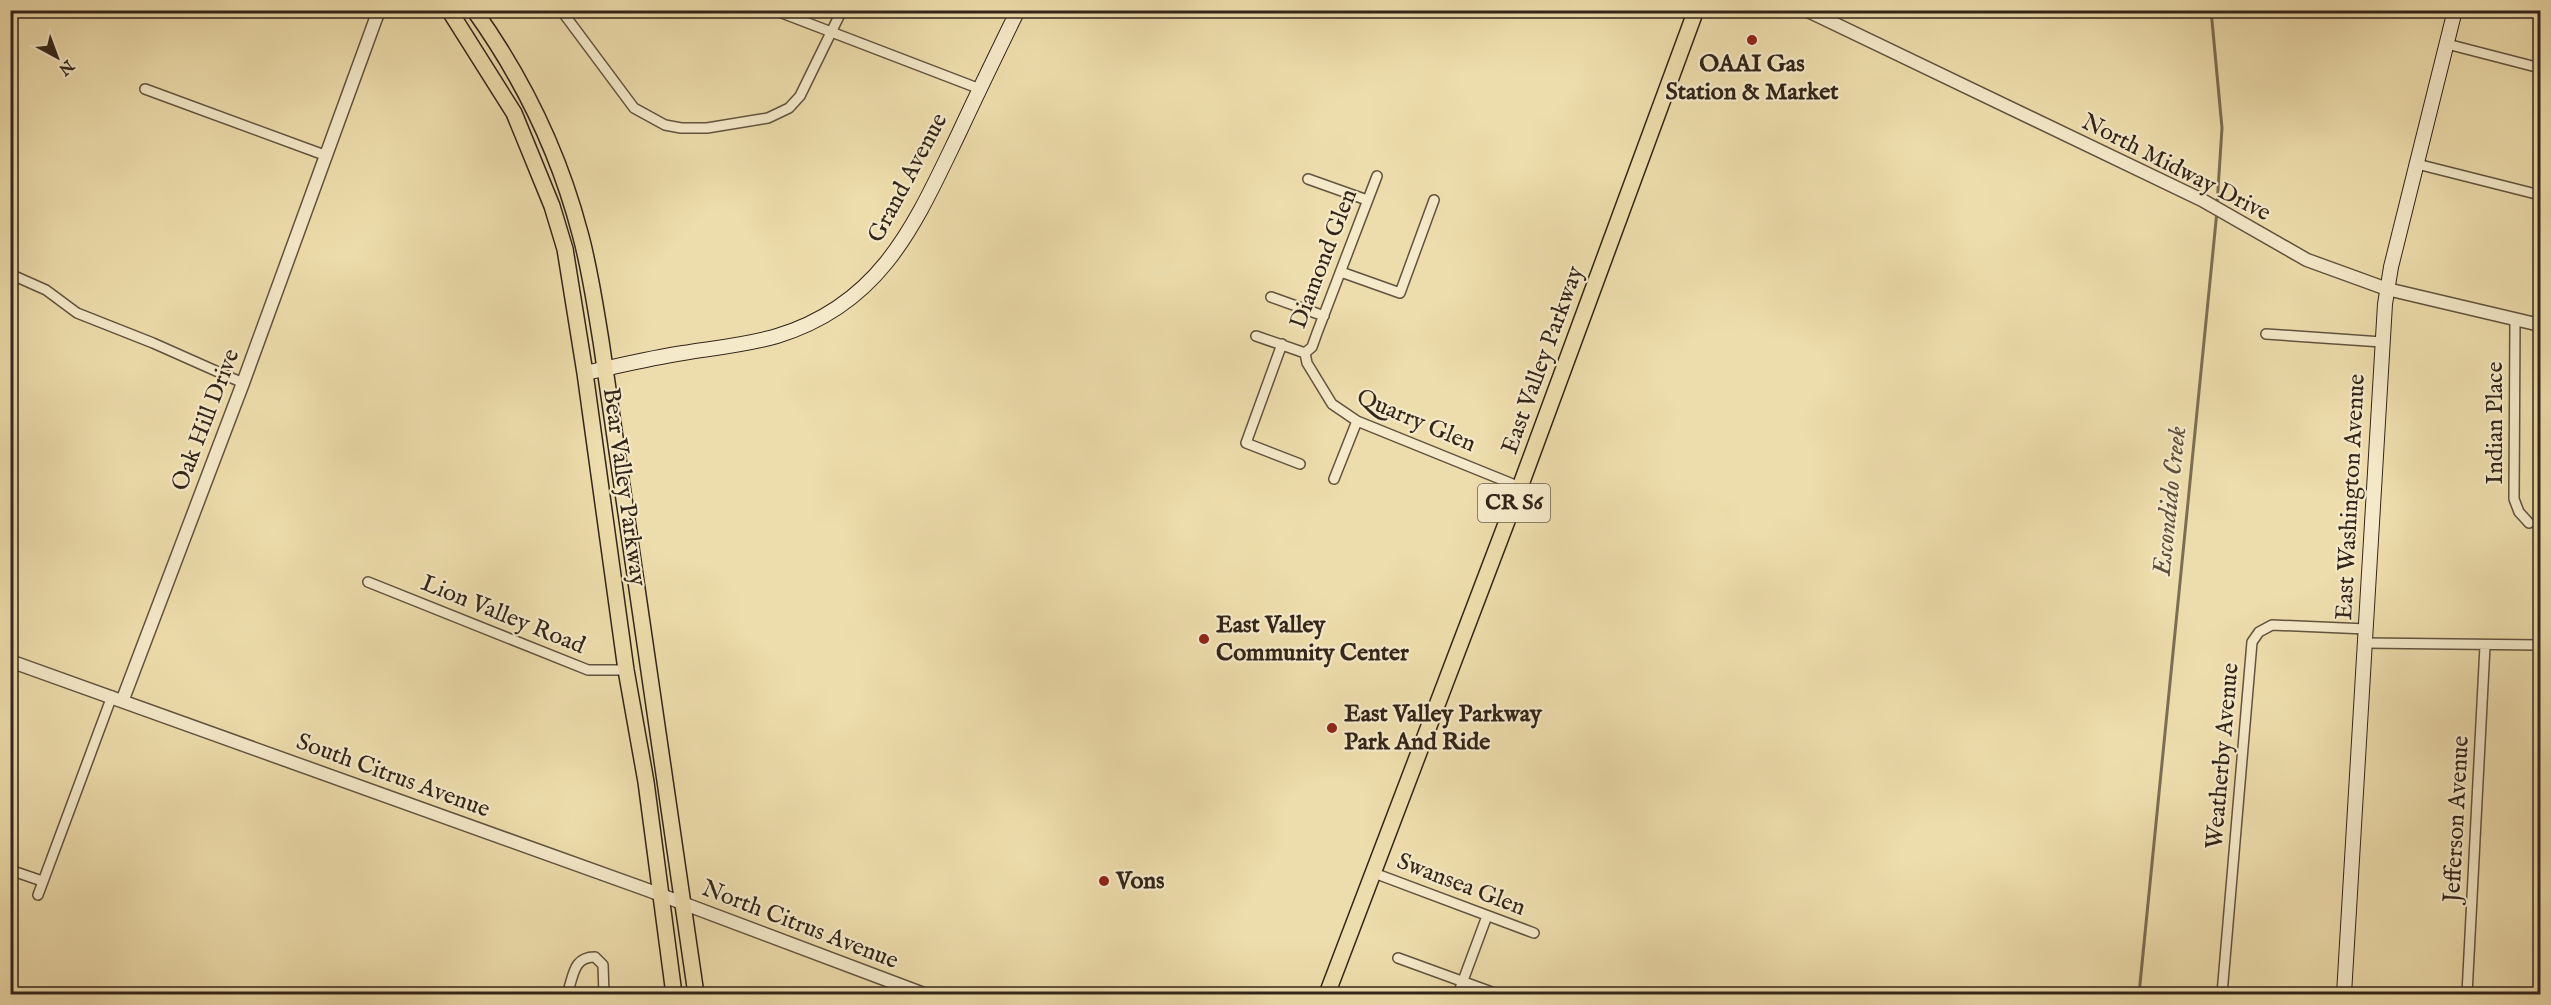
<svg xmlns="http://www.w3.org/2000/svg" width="2551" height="1005" font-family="'IM FELL English',serif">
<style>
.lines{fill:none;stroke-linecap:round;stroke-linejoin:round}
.stream{stroke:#7c6e54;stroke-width:3}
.minor-casing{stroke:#61533e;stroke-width:12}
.tertiary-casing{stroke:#61533e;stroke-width:15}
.secondary-casing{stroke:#32251a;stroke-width:16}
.primary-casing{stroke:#32251a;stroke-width:18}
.minor{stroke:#f4e9c9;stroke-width:9}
.tertiary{stroke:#f4e9c9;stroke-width:12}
.secondary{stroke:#f4e9c9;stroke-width:14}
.primary{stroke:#eeddac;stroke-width:15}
.poi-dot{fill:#8f2418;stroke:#f4e9c9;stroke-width:2}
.labels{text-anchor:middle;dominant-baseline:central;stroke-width:4.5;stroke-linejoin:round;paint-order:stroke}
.shield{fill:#f4e9c9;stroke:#6c604e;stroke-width:1.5}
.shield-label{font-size:22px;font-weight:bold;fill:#32251a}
.poi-label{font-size:24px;font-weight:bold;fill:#32251a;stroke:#f4e9c9;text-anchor:start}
.street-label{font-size:24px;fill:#32251a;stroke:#f4e9c9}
.water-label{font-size:26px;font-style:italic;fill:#5d4f3c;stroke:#f4e9c9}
</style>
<rect width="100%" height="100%" fill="#eeddac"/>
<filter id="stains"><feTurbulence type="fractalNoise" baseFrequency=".00333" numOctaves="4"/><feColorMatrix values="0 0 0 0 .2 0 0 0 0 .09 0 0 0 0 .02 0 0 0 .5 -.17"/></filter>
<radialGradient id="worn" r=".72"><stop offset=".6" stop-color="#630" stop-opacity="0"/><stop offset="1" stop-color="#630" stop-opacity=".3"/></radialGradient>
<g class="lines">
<path class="stream" d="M2211,10L2222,128L2217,205
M2139,994L2217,211"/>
<g class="minor-casing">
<path id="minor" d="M561,10L634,108L665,125L681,128H707L768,118L789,108L800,96L842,10
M774,10L980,89
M2447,44L2540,68
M145,89L327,156
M2417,164L2540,195
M1308,179L1367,200
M1341,272L1400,293L1434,200
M10,274L46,290L77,313L153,343L243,383
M1271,297L1324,316
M2515,319L2514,499L2519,512L2529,523
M2266,334L2382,342
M1256,336L1305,353
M1282,344L1246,443L1300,464
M1305,353L1307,363L1332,404L1357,421L1520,487
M1305,353L1312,347L1317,333L1377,176
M1334,479L1357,421
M368,582L588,670H626
M2365,643L2540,645
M10,870L42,881
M1374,873L1534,933
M38,895L112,696
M1398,958L1497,994
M573,994L569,988C574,972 575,957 595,957L603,965L604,994
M1458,994L1487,916
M2222,994L2252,642L2259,632L2272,625L2366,629
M2467,994L2485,646"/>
</g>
<g class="tertiary-casing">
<path id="tertiary" d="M1806,10L2202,200L2307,260L2387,289L2540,325
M10,661L645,889L924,994
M123,699L243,383L379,10"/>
</g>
<g class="secondary-casing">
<path id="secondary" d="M585,373C618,366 650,358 683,353C714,348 746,345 777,336C882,304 915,224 959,133C978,92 998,51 1018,10
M2344,994L2385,304L2391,267L2455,10"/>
</g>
<g class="primary-casing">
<path id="primary" d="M449,10L514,113L552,206L565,249L585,373L626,670L646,782L674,994
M474,10C522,77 559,153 580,233C590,269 595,305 601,341L696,994
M1327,994L1520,487L1696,10"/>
</g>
<use href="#minor" class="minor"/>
<use href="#tertiary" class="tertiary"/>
<use href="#secondary" class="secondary"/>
<use href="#primary" class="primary"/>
</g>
<g class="poi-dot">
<circle cx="1752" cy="40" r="6"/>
<circle cx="1204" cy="639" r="6"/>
<circle cx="1332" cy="728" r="6"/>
<circle cx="1104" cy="881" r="6"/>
</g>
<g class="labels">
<rect class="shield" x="1478" y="484" width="72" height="38" rx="4.5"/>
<g class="shield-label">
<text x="1514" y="503">CR S6</text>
</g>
<g class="poi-label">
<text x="1752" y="64" text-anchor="middle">OAAI Gas<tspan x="1752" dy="28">Station &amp; Market</tspan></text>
<text x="1216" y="625">East Valley<tspan x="1216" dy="28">Community Center</tspan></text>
<text x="1344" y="714">East Valley Parkway<tspan x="1344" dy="28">Park And Ride</tspan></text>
<text x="1116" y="881">Vons</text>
</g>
<g class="street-label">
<text transform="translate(2176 168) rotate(27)">North Midway Drive</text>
<text transform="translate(908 178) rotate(-62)">Grand Avenue</text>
<text transform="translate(1324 259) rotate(-69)">Diamond Glen</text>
<text transform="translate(1543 360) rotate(-70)">East Valley Parkway</text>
<text transform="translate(206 420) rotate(-69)">Oak Hill Drive</text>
<text transform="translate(1416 421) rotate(23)">Quarry Glen</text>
<text transform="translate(2495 423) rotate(-90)">Indian Place</text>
<text transform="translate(624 487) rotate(82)">Bear Valley Parkway</text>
<text transform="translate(2351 497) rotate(-87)">East Washington Avenue</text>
<text transform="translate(503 615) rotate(22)">Lion Valley Road</text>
<text transform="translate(2223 756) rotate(-85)">Weatherby Avenue</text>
<text transform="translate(393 776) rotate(20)">South Citrus Avenue</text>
<text transform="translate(2457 819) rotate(-87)">Jefferson Avenue</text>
<text transform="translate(1461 885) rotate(21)">Swansea Glen</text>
<text transform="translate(800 925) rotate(21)">North Citrus Avenue</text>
</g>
<g class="water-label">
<text transform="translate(2170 501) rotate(-84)">Escondido Creek</text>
</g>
</g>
<rect width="2551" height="1005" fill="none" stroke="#eeddac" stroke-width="36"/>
<rect x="12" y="12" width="2527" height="981" fill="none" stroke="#32251a" stroke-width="3"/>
<rect x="18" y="18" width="2515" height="969" fill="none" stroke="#32251a" stroke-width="1.5"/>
<g transform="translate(57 57) rotate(139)" stroke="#f4e9c9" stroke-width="4.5" paint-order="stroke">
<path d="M0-4.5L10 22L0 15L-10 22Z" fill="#32251a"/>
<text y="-9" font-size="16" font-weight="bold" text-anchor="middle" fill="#32251a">N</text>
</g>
<rect width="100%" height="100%" filter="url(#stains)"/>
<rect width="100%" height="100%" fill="url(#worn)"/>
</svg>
